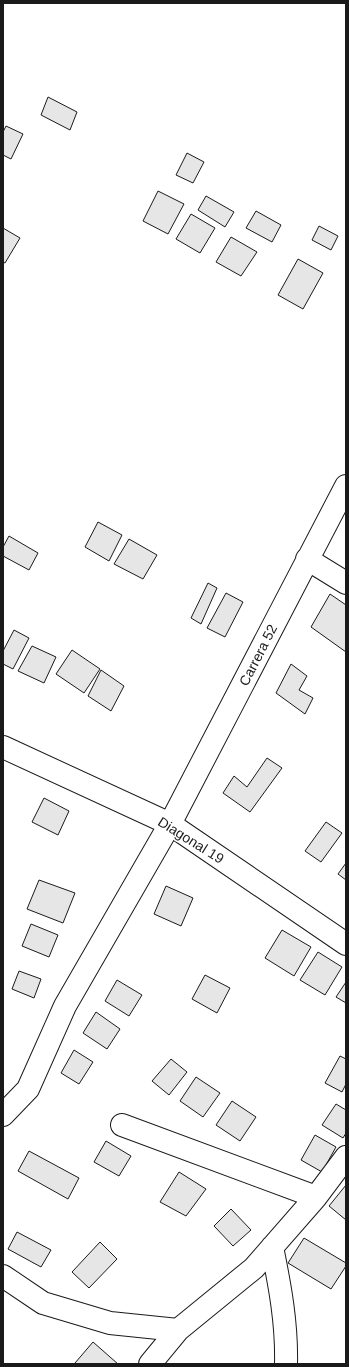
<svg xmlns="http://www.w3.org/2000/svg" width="349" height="1367" font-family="Arial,sans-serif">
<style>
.building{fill:#e6e6e6;stroke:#1a1a1a}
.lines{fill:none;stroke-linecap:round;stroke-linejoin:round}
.minor-casing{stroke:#1a1a1a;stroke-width:24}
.minor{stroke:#fff;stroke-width:22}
.labels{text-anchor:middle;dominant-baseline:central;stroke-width:3;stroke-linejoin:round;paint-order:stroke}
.street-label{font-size:14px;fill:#1a1a1a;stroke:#fff}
</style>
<rect width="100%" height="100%" fill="#fff"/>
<path class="building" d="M48,97L77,112L70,130L41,115Z
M6,126L23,134L11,159L3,155V132Z
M187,153L204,162L193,183L176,175Z
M158,191L184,204L168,234L143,221Z
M206,196L234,212L225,227L198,210Z
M256,211L281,225L272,242L246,228Z
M191,214L215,228L200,253L176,239Z
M319,226L338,236L331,250L312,240Z
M3,228L20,238L5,263L3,262Z
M231,237L257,252L241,276L216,262Z
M298,259L323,273L303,309L278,295Z
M98,522L122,535L109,561L85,547Z
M9,536L38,553L29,570L3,556V547Z
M129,539L157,555L143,579L114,564Z
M208,583L217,588L201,624L191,618Z
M226,593L243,602L225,637L207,628Z
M330,594L346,605V652L311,627Z
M14,630L29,638L13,669L3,664V651Z
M32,646L56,657L44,683L18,671Z
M72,650L100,669L84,693L56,674Z
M291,664L307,676L299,690L313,698L305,714L276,693Z
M101,670L124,686L111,711L88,696Z
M267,758L282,768L250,812L223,793L234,776L247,787Z
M44,798L69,811L58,835L32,822Z
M326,822L342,833L321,862L305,851Z
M346,863V880L338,874Z
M39,880L75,893L63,923L27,909Z
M166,886L193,898L181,926L154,914Z
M31,924L58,935L49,957L22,946Z
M282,930L311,947L294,976L265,958Z
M318,952L342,967L325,995L300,980Z
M19,971L41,979L34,998L12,989Z
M205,975L230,988L217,1013L192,999Z
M117,980L142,995L129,1016L105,1001Z
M346,982V1003L336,997Z
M96,1012L120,1029L107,1049L83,1033Z
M74,1050L93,1062L79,1084L61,1073Z
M340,1056L346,1059V1084L342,1092L325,1083Z
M171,1059L187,1072L169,1095L152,1081Z
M196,1077L220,1093L203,1117L180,1101Z
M232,1101L256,1117L240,1141L216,1125Z
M336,1104L346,1110V1133L343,1138L322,1125Z
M315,1135L336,1147L322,1172L301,1160Z
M106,1141L131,1156L119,1176L94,1162Z
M29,1151L79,1178L68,1199L18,1171Z
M179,1172L206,1189L186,1216L160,1202Z
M346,1185V1220L329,1206Z
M231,1209L251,1230L233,1246L214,1226Z
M17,1232L51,1250L41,1267L8,1249Z
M304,1238L346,1263V1266L331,1289L288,1263Z
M100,1242L117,1259L89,1288L72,1272Z
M93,1342L118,1364H76L75,1363Z"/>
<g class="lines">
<g class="minor-casing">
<path id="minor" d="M307,559L346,583
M3,747L170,824L346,944
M3,1115L28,1089L65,1006L170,824L346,486
M122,1125L316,1197
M272,1247C280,1286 287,1324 286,1364
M3,1276L43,1303L110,1323L178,1330
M150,1364L178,1330L254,1268L316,1197L346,1157"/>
</g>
<use href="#minor" class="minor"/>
</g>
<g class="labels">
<g class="street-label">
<text transform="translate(258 655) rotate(-63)">Carrera 52</text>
<text transform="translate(191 840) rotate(32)">Diagonal 19</text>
</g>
</g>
<rect width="349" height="1367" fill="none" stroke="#1a1a1a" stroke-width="8"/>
</svg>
